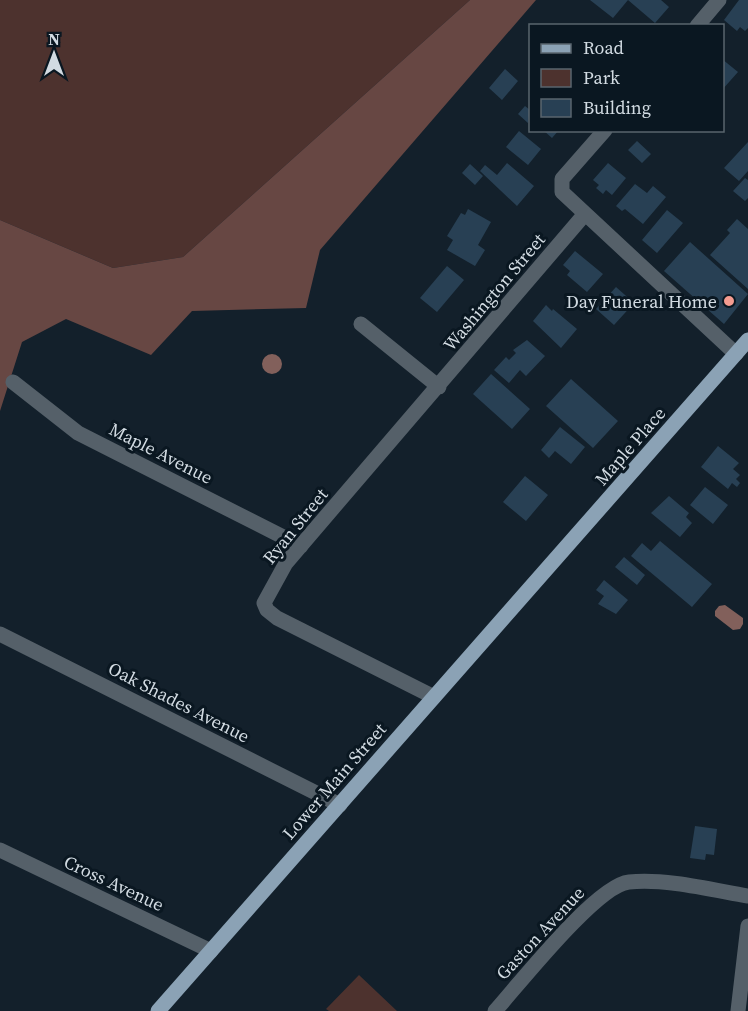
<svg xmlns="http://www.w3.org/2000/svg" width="748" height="1011" font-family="'Source Serif 4',serif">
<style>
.green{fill:#4d322e}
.forest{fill:#674743}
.water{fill:#82605b}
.building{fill:#284054}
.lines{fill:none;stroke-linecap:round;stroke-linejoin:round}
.minor{stroke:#556069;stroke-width:15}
.major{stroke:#8ba2b5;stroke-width:15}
.poi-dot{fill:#f59c90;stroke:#0a1721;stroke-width:2}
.labels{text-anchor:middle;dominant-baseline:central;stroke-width:6;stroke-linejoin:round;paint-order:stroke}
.street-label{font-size:18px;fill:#d2dbe2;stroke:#0a1721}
.poi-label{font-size:18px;fill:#d2dbe2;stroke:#0a1721;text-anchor:end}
</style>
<rect width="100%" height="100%" fill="#13202b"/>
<path class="green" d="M0,0H470L183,257L113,268L0,220Z
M359,975L397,1011H329L326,1009Z"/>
<path class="forest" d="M470,0H536L320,250L306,308L192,311L151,355L66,319L22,342L0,411V220L113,268L183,257Z"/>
<path class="water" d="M262 364a10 10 0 1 1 20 0a10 10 0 1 1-20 0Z
M725,605L743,618V624L740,629L733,630L715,616V611L719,606Z"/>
<path class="building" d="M590,0H628L613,18Z
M628,0H661L669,7L655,23Z
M739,0H748V28L745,31L740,27L737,31L724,20Z
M722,59L738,72L722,90Z
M505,69L518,81L502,100L489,88Z
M525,106L530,110L528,123L518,114Z
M543,130H559L552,138Z
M519,131L541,149L528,165L506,147Z
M637,141L651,154L642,163L628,150Z
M748,142V171L739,181L724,168Z
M507,163L534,186L517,206L480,171L485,165L497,175Z
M608,163L626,178L612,195L606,190L603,194L596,188L599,185L593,180Z
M470,164L483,176L475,185L462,173Z
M745,178L748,180V198L745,201L733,191Z
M635,184L647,193L653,186L666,197L643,224L625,209L622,211L616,206Z
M468,209L491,222L478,245L485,250L475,266L447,250L453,240L447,236L461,213L465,215Z
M667,210L683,223L657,253L642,240Z
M737,219L748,229V289L710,255L730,233L727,230Z
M690,242L748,294L724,324L664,271Z
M575,251L603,274L587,292L567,275L570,271L563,265Z
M447,266L464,280L437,312L420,298Z
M616,287L634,303L614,325L596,309Z
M546,305L552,311L553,309L577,329L561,348L533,321Z
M527,340L545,356L526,376L520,370L509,383L494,370L506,357L509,360L516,353L513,350Z
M491,374L530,409L512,429L473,394Z
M571,379L618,421L593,448L546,406Z
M560,427L585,447L571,464L555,451L549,458L541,450Z
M718,446L739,463L733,469L740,475L736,479L740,483L737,487L732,483L728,489L701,467Z
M525,476L548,495L526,521L503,502Z
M705,487L728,505L713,524L690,505Z
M669,496L689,513L686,517L692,523L680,537L651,513Z
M660,541L712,584L692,607L631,556L642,543L651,551Z
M624,557L645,575L637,585L615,567Z
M604,580L628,600L616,614L598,604L604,596L596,590Z
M695,826L717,829L714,855L706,854L705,860L690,858Z"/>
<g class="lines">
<path class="minor" d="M697,26L719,0
M605,130L562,179V192L736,354
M361,324L439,387
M13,382L78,433L301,546
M0,634L340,805
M434,697L277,618L267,610L264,603L286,563L584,215
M0,850L211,951
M495,1011C520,983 597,885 629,882C665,878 713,890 748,896
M738,1011L748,926"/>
<path class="major" d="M158,1011L748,340"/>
</g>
<circle class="poi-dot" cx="729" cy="301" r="6"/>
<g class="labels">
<g class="street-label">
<text transform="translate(494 292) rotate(-50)">Washington Street</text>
<text transform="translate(630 446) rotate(-49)">Maple Place</text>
<text transform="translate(161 453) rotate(27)">Maple Avenue</text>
<text transform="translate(295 526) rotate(-51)">Ryan Street</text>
<text transform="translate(179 702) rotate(27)">Oak Shades Avenue</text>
<text transform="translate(334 781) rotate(-49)">Lower Main Street</text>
<text transform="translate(114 883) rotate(25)">Cross Avenue</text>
<text transform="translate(540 933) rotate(-47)">Gaston Avenue</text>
</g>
<g class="poi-label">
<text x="717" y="301">Day Funeral Home</text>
</g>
</g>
<rect x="529" y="24" width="195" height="108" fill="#0a1721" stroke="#5a656e" stroke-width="1.5"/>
<rect x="541" y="44" width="30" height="9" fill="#8ba2b5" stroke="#5a656e" stroke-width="1.5"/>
<text x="583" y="54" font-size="18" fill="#d2dbe2">Road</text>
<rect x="541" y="69" width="30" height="18" fill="#4d322e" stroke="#5a656e" stroke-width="1.5"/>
<text x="583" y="84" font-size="18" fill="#d2dbe2">Park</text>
<rect x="541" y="99" width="30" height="18" fill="#284054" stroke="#5a656e" stroke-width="1.5"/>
<text x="583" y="114" font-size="18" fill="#d2dbe2">Building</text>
<g transform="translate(54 54)" stroke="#0a1721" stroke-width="4.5" paint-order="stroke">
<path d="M0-4.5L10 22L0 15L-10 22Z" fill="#d2dbe2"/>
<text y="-9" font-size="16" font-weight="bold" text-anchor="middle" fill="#d2dbe2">N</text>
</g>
</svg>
